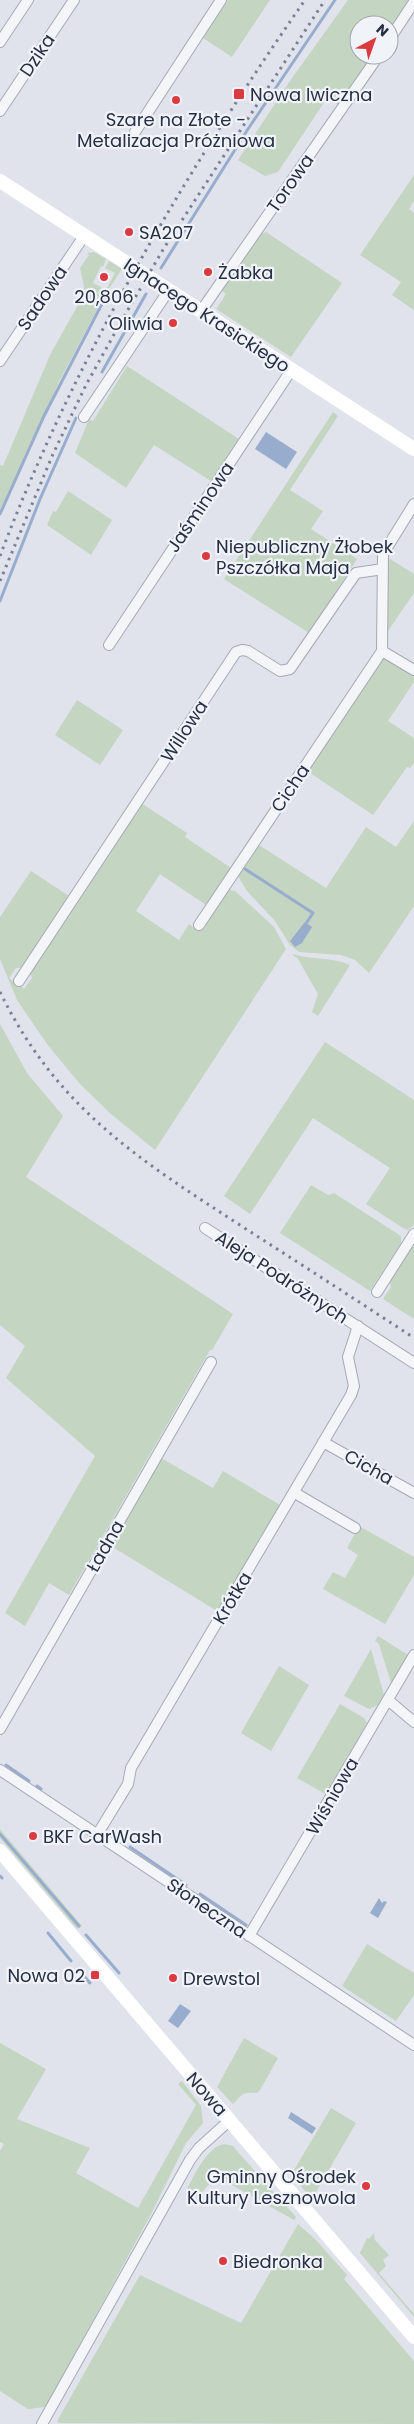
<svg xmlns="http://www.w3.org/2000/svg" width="414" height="2424" font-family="Poppins,sans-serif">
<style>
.green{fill:#c4d5c1}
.water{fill:#98adce}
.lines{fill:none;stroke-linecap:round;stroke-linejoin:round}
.stream{stroke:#98adce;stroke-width:3}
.street-casing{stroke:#a5a9b6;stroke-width:12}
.street{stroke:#f4f5f8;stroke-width:10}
.secondary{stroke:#fff;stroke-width:14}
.rail{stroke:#788096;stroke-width:3;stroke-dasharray:2.5 5;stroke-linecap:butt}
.poi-dot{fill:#db3a41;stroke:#f0f3f8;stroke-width:2}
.labels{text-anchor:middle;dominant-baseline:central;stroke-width:4.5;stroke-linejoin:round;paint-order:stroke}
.street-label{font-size:18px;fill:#272f44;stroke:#f0f3f8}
.poi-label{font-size:18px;fill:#272f44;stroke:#f0f3f8;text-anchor:start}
</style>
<rect width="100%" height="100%" fill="#e0e3eb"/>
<path class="green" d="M228,0H270L232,57L203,38Z
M348,0H411L389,32V25H359V55H374L339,105L327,98L278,172L265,176L238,160L290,81Z
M414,175V201L409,209L414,213V310L392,295L401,282L360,255Z
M266,232L342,283L291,357L216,309L226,294L221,290L258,235Z
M94,252L106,259L103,267L101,266L93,283L106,290L115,273L105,268L109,261L122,269L103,298L60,380L0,510V465L3,466L50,355L83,296L84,286L80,268L89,255L87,253Z
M127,366L239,439L211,481L154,445L126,488L75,453L89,419L93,421Z
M333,412L338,416L290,490L323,511L311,529L357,559L309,633L224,579Z
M68,491L112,520L91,555L47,525L53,511L56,512Z
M387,557L414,574V593L388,631H385Z
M383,657L414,675V682L388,721L414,738V763L410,768L407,767L373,815L307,771Z
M77,700L123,730L100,765L55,735Z
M141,803L187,833L185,837L231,868L206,905L160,874L136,911L179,940L189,924L198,931L229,890L235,891L274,927L286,949L155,1150L111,1114L80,1084L47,1044L17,1000L0,959V917L31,871L69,896L22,968H16L9,978L24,989L32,978L30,972Z
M414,821V906L369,973L355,960L341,955L299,952L290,945L275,921L247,891L238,876L259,845L326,888L366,827L396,847Z
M292,954C312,960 332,957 350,965L318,1016L312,1012L318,994L298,959Z
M0,1024L27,1073L63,1116L26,1177L233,1314L212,1350H210L69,1595L49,1583L25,1626L5,1613L95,1456L6,1378L25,1346L0,1325Z
M325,1042L414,1100V1225L408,1230L403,1228L366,1204L390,1168L313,1118L250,1214L224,1196Z
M311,1185L328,1195L334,1193L401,1236V1243L370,1291L280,1233Z
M414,1241V1319L383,1299L391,1287L389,1278Z
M161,1458L213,1488L223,1471L282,1506L217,1611L111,1546Z
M359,1526L414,1557V1575L385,1624L323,1589L333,1572L345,1578L358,1555L347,1548Z
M378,1636L408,1655L391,1683L379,1644L375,1641Z
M371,1649L384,1695L378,1705L369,1709L344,1696Z
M279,1666L309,1685L271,1751L241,1733Z
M340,1704L364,1718L367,1723L327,1795L297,1778Z
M0,1829L82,1926L77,1929L0,1838Z
M367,1944L414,1973V1995L396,2021L342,1986Z
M244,2038L278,2058L260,2090L257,2093C241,2092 243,2094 233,2104L217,2087Z
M0,2043L46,2069L17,2119L90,2148L76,2173L138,2208L196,2105L178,2084L182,2081L201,2106L203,2123L186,2143L151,2214L48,2403L45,2407L28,2409L0,2391V2151L4,2144L0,2142Z
M331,2108L356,2123L312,2199L291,2175Z
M225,2144L233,2146L237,2151L296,2217L294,2220L216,2176L199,2196H194L187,2189C195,2174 207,2146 225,2144Z
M298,2224L316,2240L347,2275L344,2279L414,2361V2424L59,2423L57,2421L140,2275L241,2323Z
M374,2233L375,2240L389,2255L383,2260L386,2266L379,2273L414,2314V2317L360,2253L367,2238L369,2239Z"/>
<path class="water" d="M266,432L297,452L286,469L255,449Z
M305,922L312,927L302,943L295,947L290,941Z
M379,1898L382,1903L384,1901L387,1902L378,1918L370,1913Z
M180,2004L191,2011L178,2028L168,2021Z
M291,2112L316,2128L312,2134L288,2118Z"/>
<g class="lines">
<path class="stream" d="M161,268L248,129L335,0
M102,372L146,294
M0,514L44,416L106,296
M0,601L40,499L76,418
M245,869L313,913L307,922
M6,1765L29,1781
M37,1786L41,1789
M0,1834L79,1926
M130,1847L186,1885
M0,1876L2,1878
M200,1894L246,1925
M48,1933L71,1961
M86,1935L119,1973
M82,1974L90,1983"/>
<g class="street-casing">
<path id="street" d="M389,40L414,2
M0,42L28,0
M0,111L74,0
M135,132L221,0
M201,311L379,55
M0,361L84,236
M84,417L169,290
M109,645L292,369
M382,651L414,670
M199,925L382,651L383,554L414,504
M19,981L236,652L242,650L248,651L280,671L290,669L356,573L383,569
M205,1228L414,1363
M377,1292L414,1234
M323,1442L414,1493
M295,1493L355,1528
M388,1700L414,1722
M0,1729L211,1362
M0,1770L414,2045
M97,1835L128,1784L131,1768L351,1395L354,1386L348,1357L358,1326
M249,1936L414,1655
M42,2424L190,2160L199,2148L230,2120"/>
</g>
<use href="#street" class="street"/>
<path class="secondary" d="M0,181L414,449
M0,1851L414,2337"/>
<path class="rail" d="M0,556C74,360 186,171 305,0
M0,581L53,454L86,385L122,320L164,248L325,0
M0,992C58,1110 140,1160 246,1229C302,1265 358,1301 414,1338"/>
</g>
<g class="poi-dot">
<rect x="233" y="88" width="12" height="12" rx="2.5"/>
<circle cx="176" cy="100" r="5"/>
<circle cx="129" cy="232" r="5"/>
<circle cx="208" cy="272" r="5"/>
<circle cx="104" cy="277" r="5"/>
<circle cx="173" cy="323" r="5"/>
<circle cx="206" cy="556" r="5"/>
<circle cx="33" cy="1836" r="5"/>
<rect x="90" y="1970" width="10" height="10" rx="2.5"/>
<circle cx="173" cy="1978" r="5"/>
<circle cx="366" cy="2186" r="5"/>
<circle cx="223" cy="2261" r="5"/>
</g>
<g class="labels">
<g class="street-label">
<text transform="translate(37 55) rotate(-56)">Dzika</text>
<text transform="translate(290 183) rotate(-55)">Torowa</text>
<text transform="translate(42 298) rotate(-56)">Sadowa</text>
<text transform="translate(207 315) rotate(33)">Ignacego Krasickiego</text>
<text transform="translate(200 507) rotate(-56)">Jaśminowa</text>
<text transform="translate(184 731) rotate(-57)">Willowa</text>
<text transform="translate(290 788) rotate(-56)">Cicha</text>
<text transform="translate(282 1277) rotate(33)">Aleja Podróżnych</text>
<text transform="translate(369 1467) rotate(29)">Cicha</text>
<text transform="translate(105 1546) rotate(-60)">Ładna</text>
<text transform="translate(232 1598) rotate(-59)">Krótka</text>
<text transform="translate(332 1796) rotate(-60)">Wiśniowa</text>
<text transform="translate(207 1908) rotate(34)">Słoneczna</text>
<text transform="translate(207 2094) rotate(49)">Nowa</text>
</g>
<g class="poi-label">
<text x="250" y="94">Nowa Iwiczna</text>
<text x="176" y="119" text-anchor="middle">Szare na Złote -<tspan x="176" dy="21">Metalizacja Próżniowa</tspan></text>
<text x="139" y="232">SA207</text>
<text x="218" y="272">Żabka</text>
<text x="104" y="296" text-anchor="middle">20,806</text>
<text x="163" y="323" text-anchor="end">Oliwia</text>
<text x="216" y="546">Niepubliczny Żłobek<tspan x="216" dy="21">Pszczółka Maja</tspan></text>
<text x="43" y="1836">BKF CarWash</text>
<text x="85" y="1975" text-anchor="end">Nowa 02</text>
<text x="183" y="1978">Drewstol</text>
<text x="356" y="2176" text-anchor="end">Gminny Ośrodek<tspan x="356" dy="21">Kultury Lesznowola</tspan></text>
<text x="233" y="2261">Biedronka</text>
</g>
</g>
<g transform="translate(374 40) rotate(41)"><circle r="24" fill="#f0f3f8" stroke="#a0a5b0"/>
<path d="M0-4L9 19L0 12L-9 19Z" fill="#db3a41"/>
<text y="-8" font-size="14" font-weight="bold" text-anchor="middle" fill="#272f44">N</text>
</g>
</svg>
